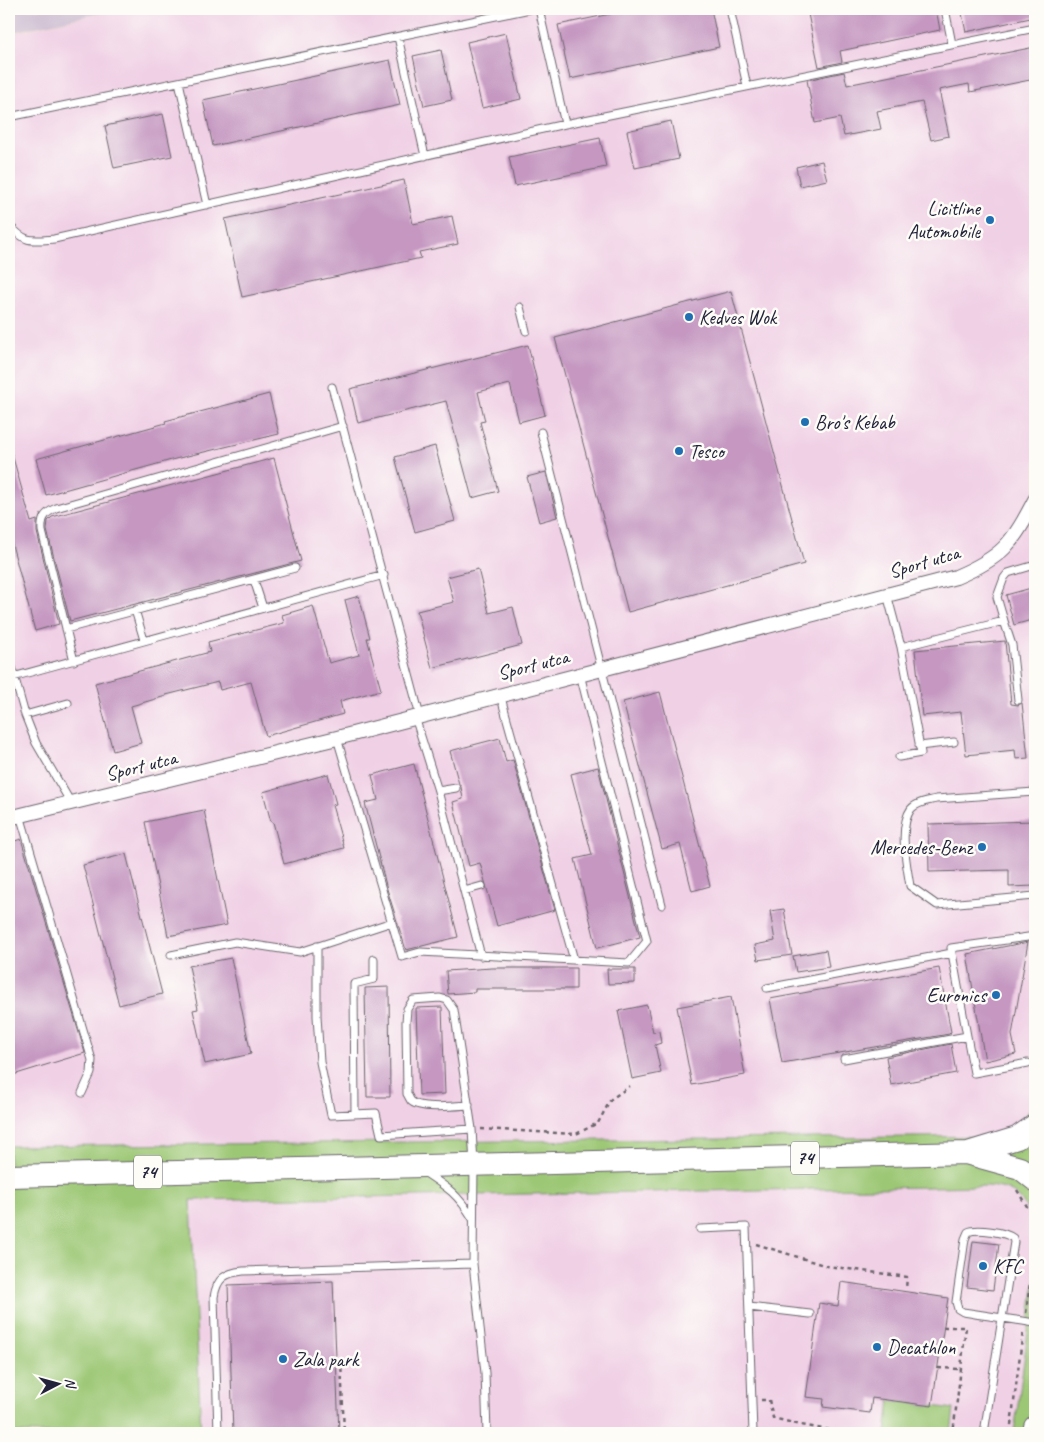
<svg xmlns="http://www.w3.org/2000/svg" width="1044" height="1442" font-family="Caveat,sans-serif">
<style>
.built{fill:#f0d0e5}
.industrial{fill:#cebed2}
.green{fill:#9cc774;stroke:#5f7458}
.building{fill:#c597c1}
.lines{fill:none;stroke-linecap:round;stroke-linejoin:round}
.service-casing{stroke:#6c656d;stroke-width:9}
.minor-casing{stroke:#6c656d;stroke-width:16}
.primary-casing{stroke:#6c656d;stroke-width:24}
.path{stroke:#6c656d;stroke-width:2.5;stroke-dasharray:4 4;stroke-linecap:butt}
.service{stroke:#fff;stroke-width:7}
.minor{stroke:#fff;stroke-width:14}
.primary{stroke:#fff;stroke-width:22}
.poi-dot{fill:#1f6fb2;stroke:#fdfcf7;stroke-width:2}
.labels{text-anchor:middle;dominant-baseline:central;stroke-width:5;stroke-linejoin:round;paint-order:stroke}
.shield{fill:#fdfcf7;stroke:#646373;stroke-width:1}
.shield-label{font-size:19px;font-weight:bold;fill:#22223b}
.poi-label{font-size:20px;fill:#22223b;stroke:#fdfcf7;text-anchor:start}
.street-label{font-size:20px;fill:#22223b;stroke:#fdfcf7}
</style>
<rect width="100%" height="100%" fill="#fdfcf7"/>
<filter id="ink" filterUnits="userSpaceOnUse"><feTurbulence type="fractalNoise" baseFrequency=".02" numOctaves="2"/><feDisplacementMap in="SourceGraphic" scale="10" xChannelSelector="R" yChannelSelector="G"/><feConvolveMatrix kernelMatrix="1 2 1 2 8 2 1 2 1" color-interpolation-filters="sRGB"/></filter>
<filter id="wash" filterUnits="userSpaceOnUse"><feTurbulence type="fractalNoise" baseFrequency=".0096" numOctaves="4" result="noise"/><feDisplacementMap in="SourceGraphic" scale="20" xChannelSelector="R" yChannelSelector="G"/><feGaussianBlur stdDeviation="1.12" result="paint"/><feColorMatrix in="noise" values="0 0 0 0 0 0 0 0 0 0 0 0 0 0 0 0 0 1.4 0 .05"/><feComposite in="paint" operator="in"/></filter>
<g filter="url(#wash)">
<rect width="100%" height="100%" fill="#f5e2c9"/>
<path class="built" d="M118,9H1035V1104L1007,1136L9,1146V34Z
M987,1186L1005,1188L1018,1195L1035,1222V1281L1014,1433H201L190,1200Z"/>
<path class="industrial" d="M9,9H118L9,33Z"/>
<path class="green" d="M1035,1104V1222C1019,1197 1019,1189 987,1186L191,1200L201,1433H9V1146L1007,1136Z
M1035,1281V1433H1014Z
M890,1400L954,1409L951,1433H886Z"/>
<g id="blocks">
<path class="building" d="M634,9H711L719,47L570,79L558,25Z
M807,9H936L940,30L840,51L842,62L819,67Z
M961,9H1035V17L966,32Z
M506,33L521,99L482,108L467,42Z
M1035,47V79L970,92L969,84L939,90L949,136L931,140L922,102L877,111L881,129L844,136L840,118L815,123L807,80L844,72L847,85Z
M441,50L452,100L424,106L413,56Z
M390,60L400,105L213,146L203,100Z
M163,114L172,156L114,168L105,126Z
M671,121L679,159L635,168L627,131Z
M600,138L606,167L515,186L509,157Z
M822,161L827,180L800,186L796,167Z
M404,180L413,224L452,216L458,244L419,252L421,258L242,297L225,219Z
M731,291L804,564L628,612L555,338Z
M528,345L545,415L519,422L510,384L478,392L485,421L480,422L498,491L472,498L446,401L358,423L350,389Z
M269,394L279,434L175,459L46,495L36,459L166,423L165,421Z
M435,446L455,521L415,532L395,457Z
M12,454L31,522L37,520V532L59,624L35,631L9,533V455Z
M274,458L301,561L70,621L47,530L48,521L52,517Z
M546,472L557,517L539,522L527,477Z
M478,569L489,613L513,607L522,645L432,668L417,611L454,602L447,577Z
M1035,587V619L1014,625L1006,595Z
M359,596L370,638H367L381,690L340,701L343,714L266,736L251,682L220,690L218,682L166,695V696L131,706L141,743L113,751L95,683L210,652L208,642L284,623L282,615L313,606L329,663L359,655L345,600Z
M1005,641L1011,704L1018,705L1022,703L1028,758L1016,759L1015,750L966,755L961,712L922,716L915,650Z
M660,692L710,886L692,891L680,844L662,849L623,702Z
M500,738L506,762L513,760L555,910L497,926L480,863L469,866L453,802L463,799L461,787L459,784L450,751Z
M414,764L458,937L406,950L387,889L365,803L378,800L372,775Z
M598,767L640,937L597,948L575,859L592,855L571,774Z
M328,774L336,804L332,805L344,848L284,864L273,822H271L263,792Z
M204,810L227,925L168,936L145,822Z
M1035,821V886L1009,887V870L929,872L928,824Z
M21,839L85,1053L13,1075L9,1062V843Z
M126,854L162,994L119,1005L83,865Z
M784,909L792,955L758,960L755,945L775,941L770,911Z
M1028,942L1012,1035L1016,1054L985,1061L967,954Z
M826,950L829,967L796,972L793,956Z
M231,958L251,1054L205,1064L193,1010L198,1009L189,966Z
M492,968H576V989H475V992L448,994L446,971Z
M939,968L951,1032L949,1034L782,1063L770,999Z
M607,969H635V983L608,984Z
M389,987L390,1097H367L365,988Z
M731,997L745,1075L692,1085L677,1007Z
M647,1005L653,1032L659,1031L661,1043L655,1045L661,1073L632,1079L618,1011Z
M442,1007L445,1094L419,1095L416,1008Z
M951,1044L956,1073L891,1085L886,1057Z
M973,1241L999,1244L993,1290L967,1287Z
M333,1281L339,1433H233L228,1285Z
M841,1282L948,1298L932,1406L872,1398L870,1413L823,1407L824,1399L806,1397L819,1303L838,1306Z"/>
</g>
</g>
<g filter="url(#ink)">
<use href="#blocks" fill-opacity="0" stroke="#6c656d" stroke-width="1"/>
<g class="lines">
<g class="service-casing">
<path id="service" d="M539,9L565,124
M730,9L747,86
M945,9L952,44
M398,37L425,156
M179,82L207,205
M9,117L530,9
M9,225C26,243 30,241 54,239L565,124L1035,28
M520,307L526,331
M332,387L420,716
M541,432L662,905
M254,580L263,608
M887,594L901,647L1004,621L997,597L1004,578L1008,573L1035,565
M135,610L144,640
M1004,621L1012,645L1018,700
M66,629L295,568
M9,657L25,715L36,743L71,803
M74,661L42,531C41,518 45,513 56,508L343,426
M9,678C134,644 259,609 384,575
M500,694L574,960
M25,715L68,703
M415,717L438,791L481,956
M337,738L402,957L420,952L629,963L647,941L580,674
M919,746L954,742
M899,757L921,753L901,647
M438,791L456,788
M1035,792L936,799C928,801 917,802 911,809C898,827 907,866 910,886L937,905L1035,896
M20,815L92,1060L91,1073L82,1093
M464,891L482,886
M317,946V1016L320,1062L331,1115L376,1113L381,1135L472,1129
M171,955L235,942L300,952L392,922
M767,988L952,953L951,948L1035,936
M967,1036L974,1073L1028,1063
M844,1059L967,1036L952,953
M469,1105C456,1106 420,1110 411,1101C410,1100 408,1095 407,1094L406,1022L407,1009L413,1000L440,998L447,1000L454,1010L472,1129L474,1165L473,1264L485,1373L487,1433
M355,1114L354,984L374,979V959
M424,1172C447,1187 458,1194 473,1219
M700,1229L746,1227L753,1433
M749,1307L810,1314
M218,1433L214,1297C217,1278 225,1273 243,1271L473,1264
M984,1433L1014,1242L1013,1238C1005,1232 977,1228 968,1232L965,1239L956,1302L958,1309L963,1312C987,1316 1011,1319 1035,1323"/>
</g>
<g class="minor-casing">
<path id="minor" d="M9,818L337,738L956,577C1003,557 1012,544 1035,500"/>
</g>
<g class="primary-casing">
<path id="primary" d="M969,1154L1020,1168L1035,1180
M9,1176L968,1153L1017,1138L1034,1126
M1034,1433L1035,1427"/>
</g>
<path class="path" d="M481,1129L576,1134L598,1123L611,1099L630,1086
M1017,1190L1031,1213L1035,1224
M756,1244L827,1266L907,1277L906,1289
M1026,1313L1035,1247
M943,1327H966L953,1433
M341,1361L344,1433
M938,1368L960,1369
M761,1400H769L773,1418L801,1425L846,1433
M1010,1433L1023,1331"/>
<use href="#service" class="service"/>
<use href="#minor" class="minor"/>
<use href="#primary" class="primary"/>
</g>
</g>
<g class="poi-dot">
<circle cx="990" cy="220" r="5"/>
<circle cx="689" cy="317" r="5"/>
<circle cx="805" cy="422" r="5"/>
<circle cx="679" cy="451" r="5"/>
<circle cx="982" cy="847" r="5"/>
<circle cx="996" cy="995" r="5"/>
<circle cx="983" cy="1266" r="5"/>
<circle cx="877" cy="1347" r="5"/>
<circle cx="283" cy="1359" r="5"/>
</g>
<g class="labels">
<g class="shield">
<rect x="791" y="1141.5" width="28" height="33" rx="4"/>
<rect x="134" y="1155.5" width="28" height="33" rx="4"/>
</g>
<g class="shield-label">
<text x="805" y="1158">74</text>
<text x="148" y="1172">74</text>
</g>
<g class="poi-label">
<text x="980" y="208" text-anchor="end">Licitline<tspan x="980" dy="23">Automobile</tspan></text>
<text x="699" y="317">Kedves Wok</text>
<text x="815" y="422">Bro's Kebab</text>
<text x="689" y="451">Tesco</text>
<text x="972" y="847" text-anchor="end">Mercedes-Benz</text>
<text x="986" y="995" text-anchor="end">Euronics</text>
<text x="993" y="1266">KFC</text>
<text x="887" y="1347">Decathlon</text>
<text x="293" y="1359">Zala park</text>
</g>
<g class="street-label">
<text transform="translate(924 562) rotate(-16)">Sport utca</text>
<text transform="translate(533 665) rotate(-14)">Sport utca</text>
<text transform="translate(141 766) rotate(-14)">Sport utca</text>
</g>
</g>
<rect width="1044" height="1442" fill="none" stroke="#fdfcf7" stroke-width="30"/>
<g transform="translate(58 1384) rotate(84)" stroke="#fdfcf7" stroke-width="4" paint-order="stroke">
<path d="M0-4L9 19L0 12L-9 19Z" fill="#22223b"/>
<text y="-8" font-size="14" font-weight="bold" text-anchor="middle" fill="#22223b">N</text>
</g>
</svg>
